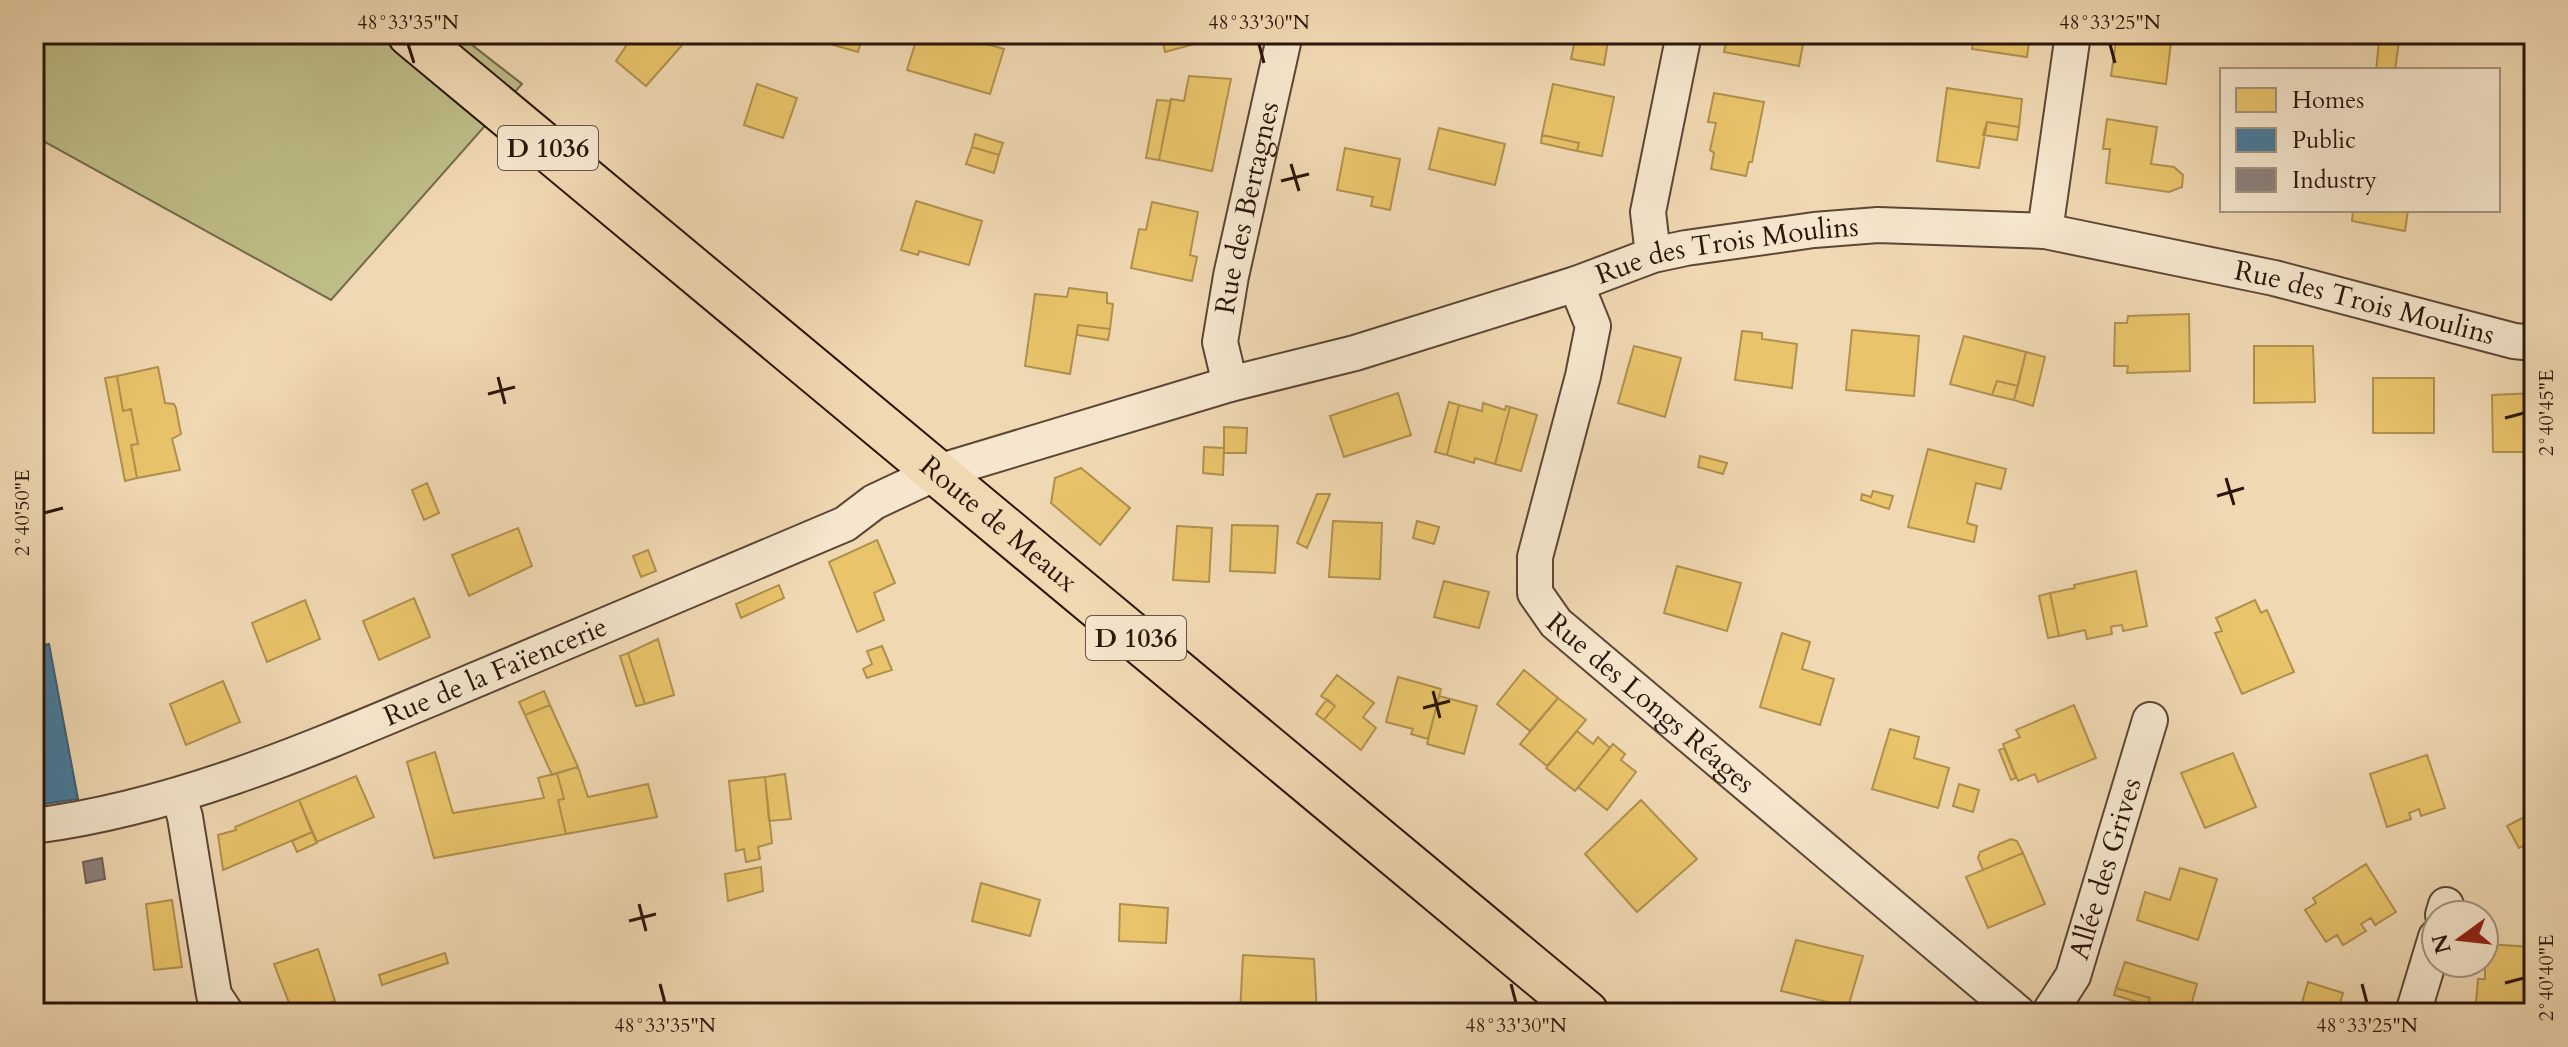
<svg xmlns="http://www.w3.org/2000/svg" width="2568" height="1047" font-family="Cardo,serif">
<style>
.green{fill:#bebd88;stroke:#746a4a;stroke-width:2}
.homes{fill:#e9c46a;stroke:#b0904e;stroke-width:2}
.public{fill:#457b9d;stroke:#3d5d71;stroke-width:2}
.industry{fill:#8a817c;stroke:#6e615a;stroke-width:2}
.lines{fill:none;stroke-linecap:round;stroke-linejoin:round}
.minor-casing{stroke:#5c4635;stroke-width:38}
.major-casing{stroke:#2b160b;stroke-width:48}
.minor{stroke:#f5e6cd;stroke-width:34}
.major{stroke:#f0d8b2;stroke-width:44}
.ticks{fill:none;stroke:#2b160b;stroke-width:3}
.labels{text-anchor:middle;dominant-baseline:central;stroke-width:8;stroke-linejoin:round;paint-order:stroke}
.shield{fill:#f5e6cd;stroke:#685445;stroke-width:2}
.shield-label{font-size:26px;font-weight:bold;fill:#2b160b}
.street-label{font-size:28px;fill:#2b160b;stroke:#f5e6cd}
.neatline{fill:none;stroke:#2b160b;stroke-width:3}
.ticks-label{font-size:20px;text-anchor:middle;fill:#2b160b}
</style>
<rect width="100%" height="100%" fill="#f0d8b2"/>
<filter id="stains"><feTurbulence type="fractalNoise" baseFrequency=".0025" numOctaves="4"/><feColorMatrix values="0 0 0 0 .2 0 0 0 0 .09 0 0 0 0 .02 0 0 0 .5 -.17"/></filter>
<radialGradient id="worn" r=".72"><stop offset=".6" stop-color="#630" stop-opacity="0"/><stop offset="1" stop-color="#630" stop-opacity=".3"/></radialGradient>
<path class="green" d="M34,34H458L522,84L331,300L34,136Z"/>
<path class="homes" d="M634,34H692L646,86L616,61Z
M811,34H863L858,52L809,38Z
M918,34H951L1004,49L990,94L907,70Z
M1161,34H1231L1165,52Z
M1576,34L1609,35L1604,65L1571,59Z
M1728,34H1805L1799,66L1724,52Z
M1974,34H2030L2027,57L1972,49Z
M2117,34H2172L2166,84L2111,76Z
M2360,34H2390V40L2399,41L2395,70H2376L2379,42L2360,38Z
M1189,76L1231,79L1212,171L1159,160L1171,99L1184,101Z
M757,84L797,98L783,138L744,125Z
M1553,84L1614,97L1602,156L1577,151L1579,143L1542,135Z
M1947,88L2022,99L2019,127L1987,122L1979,168L1937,161Z
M1714,93L1764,102L1752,162H1749L1746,176L1711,169L1714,153L1710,150L1716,123L1708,122Z
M1157,100L1171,101L1159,160L1146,158Z
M2107,119L2157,127L2151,164L2174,167L2183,175L2182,187L2169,192L2106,183L2110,149H2103Z
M1987,122L2019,127L2017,140L1983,135Z
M1439,128L1505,144L1495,185L1429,169Z
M975,134L1003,143L999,155L972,147Z
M1542,135L1579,143L1577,151L1541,143Z
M972,147L999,155L994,173L966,164Z
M1345,148L1400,159L1390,210L1371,206L1373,197L1337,190Z
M916,201L982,221L969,265L919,251L918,255L901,250Z
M1152,202L1198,212L1190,255L1197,257L1192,281L1131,268L1139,229L1146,230Z
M2353,210H2408L2405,231L2352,221Z
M1069,288L1107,293V303L1113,304L1110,329L1078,325L1070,374L1025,366L1035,294L1067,297Z
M2189,314L2190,371L2127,373L2128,366H2114L2115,323H2127L2128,316Z
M1078,325L1110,329L1108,340L1077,335Z
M1852,330L1919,336L1914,396L1846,390Z
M1742,331L1762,333V339L1797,344L1792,388L1735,380Z
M1964,336L2026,352L2018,386L1997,381L1992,395L1950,384Z
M1634,346L1681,358L1665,417L1618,403Z
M2254,346H2313L2315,402L2254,403Z
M2026,352L2045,357L2033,406L2014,400Z
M158,367L165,403L174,404L176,408L181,434L172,439L180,470L137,478L131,445L138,444L131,409L123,411L117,376Z
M117,376L123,411L131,409L138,444L131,445L137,478L125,481L105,378Z
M2373,378H2434V433H2373Z
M1997,381L2018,386L2014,400L1992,395Z
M1398,393L1411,435L1344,457L1330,416Z
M2534,393V452H2493L2492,395Z
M1449,402L1459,405L1447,455L1435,452Z
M1483,403L1505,410L1506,406L1510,407L1495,464L1475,458L1474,463L1447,455L1459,405L1482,411Z
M1510,407L1537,415L1521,471L1495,464Z
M1224,427L1247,428L1246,453H1224Z
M1204,447L1224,448L1223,475L1203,473Z
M1928,449L2006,469L2001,489L1976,483L1967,523L1977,526L1974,542L1908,527Z
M1700,456L1727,463L1723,474L1698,467Z
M1081,468L1130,508L1100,545L1051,503L1055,478Z
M427,483L439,513L424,520L412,490Z
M1873,491L1893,496L1889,509L1861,500L1862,494L1871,497Z
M1317,494H1330L1307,548L1297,543Z
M1333,521L1382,523L1380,579L1329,577Z
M1417,521L1439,527L1434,544L1413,538Z
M1232,525L1278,526L1275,573L1230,571Z
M1177,526L1212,528L1209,582L1173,580Z
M518,528L532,566L469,596L452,555Z
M877,540L895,583L874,593L884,620L857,632L829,562Z
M648,550L656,571L641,577L633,556Z
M1677,566L1741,583L1727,631L1664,613Z
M2136,571L2147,626L2123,631L2122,625L2114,626L2111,627L2112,634L2087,639L2085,630L2059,636L2050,593L2075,588L2074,585Z
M1444,581L1489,592L1479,628L1434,617Z
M779,585L784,598L741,618L736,604Z
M2050,593L2059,636L2048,638L2039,596Z
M414,598L430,637L379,660L363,621Z
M305,600L320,639L267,662L252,623Z
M2255,600L2261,613L2267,610L2294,672L2242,694L2215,633L2222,631L2216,618Z
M1782,633L1810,642L1802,669L1834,679L1820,725L1760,707Z
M658,639L674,695L645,704L628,653Z
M882,646L892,670L867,678L863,669L872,664L867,651Z
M628,653L645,704L636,706L620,656Z
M1524,670L1558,698L1530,731L1497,704Z
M1337,675L1374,703L1363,717L1376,728L1361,750L1324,720L1335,706L1321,696Z
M1398,677L1441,689L1428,739L1411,734L1413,729L1386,722Z
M223,681L240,722L186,745L170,704Z
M544,691L550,705L525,715L519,702Z
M1439,696L1477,706L1464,754L1427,744Z
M1558,698L1586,720L1547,766L1520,744Z
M1327,699L1335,706L1324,720L1316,714Z
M550,705L578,767L552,775L525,715Z
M2074,705L2096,758L2038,782L2035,774L2018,781L2003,744L2020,737L2016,730Z
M1890,729L1919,737L1914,758L1949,768L1938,808L1872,789Z
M1577,731L1593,744L1598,737L1610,748L1575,791L1546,768Z
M1613,744L1625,754L1621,760L1636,772L1607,810L1578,787Z
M2004,748L2016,778L2011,780L1999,750Z
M435,752L453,813L544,798L538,778L557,773L564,799L558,800L566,834L434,858L407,762Z
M2233,753L2256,807L2205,828L2181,773Z
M2427,755L2445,808L2421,816L2419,809L2409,813L2411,819L2387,827L2370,774Z
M578,767L588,797L648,784L657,817L566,834L558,800L564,799L557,773Z
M785,774L791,819L769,821L765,777Z
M356,776L374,817L317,842L299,800Z
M765,777L772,843L758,847L760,859L746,862L744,849L736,851L729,781Z
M1959,784L1979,790L1973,812L1953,806Z
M299,800L312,832L223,870L218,835L236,830L235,827Z
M1641,800L1697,859L1637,912L1585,854Z
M2534,812V878L2524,858L2530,855L2525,845L2519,848L2507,826Z
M312,832L317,843L297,852L292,841Z
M2011,839L2017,841L2023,853L1983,870L1978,858L1980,852Z
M2023,853L2045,904L1988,928L1966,877Z
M2366,864L2396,912L2375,925L2371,918L2361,924L2366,931L2343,945L2337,935L2326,942L2305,910L2316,903L2313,898Z
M761,867L763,891L728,901L725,874Z
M2180,868L2217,879L2198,940L2137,920L2145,892L2170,900Z
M981,883L1040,900L1030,936L972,921Z
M172,900L182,967L154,970L146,904Z
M1120,904L1168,908L1166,943L1119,941Z
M1796,940L1863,956L1848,1007L1781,991Z
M2484,944L2534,947L2532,1007L2476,1004L2478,979H2485V968H2479V963H2484Z
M318,949L335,1001L293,1013L274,964Z
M445,953L448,963L382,985L379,975Z
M1243,955L1314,959L1317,1013H1240Z
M2125,962L2197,984L2189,1013H2145L2150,998L2116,988Z
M2308,982L2343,993L2337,1013H2299Z
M2116,988L2150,998L2147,1005L2114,995Z"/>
<path class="public" d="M49,644L78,799L38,805L34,783V647Z"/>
<path class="industry" d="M102,858L105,879L86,883L83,862Z"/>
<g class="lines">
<g class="minor-casing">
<g id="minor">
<path d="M2045,231L2073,34"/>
<path d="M1653,255L1648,212L1684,34"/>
<path id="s1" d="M1576,284L1593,326L1583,376L1535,557V593L1556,623L2018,1013"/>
<path id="s2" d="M1230,384L1220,342L1231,276L1285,34"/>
<path d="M179,796L185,817L214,995L226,1013"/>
<path id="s3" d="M34,826C181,807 318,746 454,689C584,634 715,579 845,524L874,502L938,472L1230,384L1355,353L1576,284L1653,255L1686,248L1814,230L1878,225L2045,231L2274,278L2514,341L2534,343"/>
<path d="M2443,915L2446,905"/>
<path id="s4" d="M2049,1013L2073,976L2150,720"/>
<path d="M2413,1013L2436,937"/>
</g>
</g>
<g class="major-casing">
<g id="major">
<path id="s5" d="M410,34L1586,1013"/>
</g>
</g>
<use href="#minor" class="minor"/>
<use href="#major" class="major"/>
</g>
<path class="ticks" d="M408,44L414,63M1259,44L1264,63M2110,44L2115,63M1291,164L1299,191M1281,181L1309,174M498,377L505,404M488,394L515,387M2505,418L2524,413M2226,478L2234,505M2217,496L2244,488M44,513L63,508M1433,691L1440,718M1423,708L1450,701M639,904L646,931M629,921L656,914M2505,983L2524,978M660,984L665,1003M1511,984L1516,1003M2362,984L2367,1003"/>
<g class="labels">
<g class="shield">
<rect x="498" y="126" width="100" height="44" rx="6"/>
<rect x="1086" y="616" width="100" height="44" rx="6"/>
</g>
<g class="shield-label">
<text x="548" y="148">D 1036</text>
<text x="1136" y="638">D 1036</text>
</g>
<g class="street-label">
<text stroke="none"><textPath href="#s2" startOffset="180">Rue des Bertagnes</textPath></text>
<text stroke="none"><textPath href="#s3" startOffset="1796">Rue des Trois Moulins</textPath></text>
<text stroke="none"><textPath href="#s3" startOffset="2444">Rue des Trois Moulins</textPath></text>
<text stroke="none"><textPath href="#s5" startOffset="766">Route de Meaux</textPath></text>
<text stroke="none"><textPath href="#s3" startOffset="488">Rue de la Faïencerie</textPath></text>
<text stroke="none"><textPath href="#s1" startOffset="480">Rue des Longs Réages</textPath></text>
<text stroke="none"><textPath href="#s4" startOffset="156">Allée des Grives</textPath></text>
</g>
</g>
<rect width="2568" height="1047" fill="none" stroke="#f0d8b2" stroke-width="88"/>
<rect x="2220" y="68" width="280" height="144" fill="#f5e6cd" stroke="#a4937f" stroke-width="2"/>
<rect x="2236" y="88" width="40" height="24" fill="#e9c46a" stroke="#a4937f" stroke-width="2"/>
<text x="2292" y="108" font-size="24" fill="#2b160b">Homes</text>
<rect x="2236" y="128" width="40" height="24" fill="#457b9d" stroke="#a4937f" stroke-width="2"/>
<text x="2292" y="148" font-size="24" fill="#2b160b">Public</text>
<rect x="2236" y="168" width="40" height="24" fill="#8a817c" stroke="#a4937f" stroke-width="2"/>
<text x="2292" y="188" font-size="24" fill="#2b160b">Industry</text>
<g transform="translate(2460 939) rotate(255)"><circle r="38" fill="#f5e6cd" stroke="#a4937f" stroke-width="2"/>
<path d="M0-6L14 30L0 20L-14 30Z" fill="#8f2418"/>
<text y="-12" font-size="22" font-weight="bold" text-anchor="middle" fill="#2b160b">N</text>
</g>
<rect x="44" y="44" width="2480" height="959" class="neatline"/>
<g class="ticks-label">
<text x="408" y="29">48°33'35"N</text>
<text x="1259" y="29">48°33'30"N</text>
<text x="2110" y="29">48°33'25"N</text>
<text transform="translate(2546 413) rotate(-90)" y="7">2°40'45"E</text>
<text transform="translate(22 513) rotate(-90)" y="7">2°40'50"E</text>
<text transform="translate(2546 978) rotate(-90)" y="7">2°40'40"E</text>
<text x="665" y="1032">48°33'35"N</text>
<text x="1516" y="1032">48°33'30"N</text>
<text x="2367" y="1032">48°33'25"N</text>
</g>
<rect width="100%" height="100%" filter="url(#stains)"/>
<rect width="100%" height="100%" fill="url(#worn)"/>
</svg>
